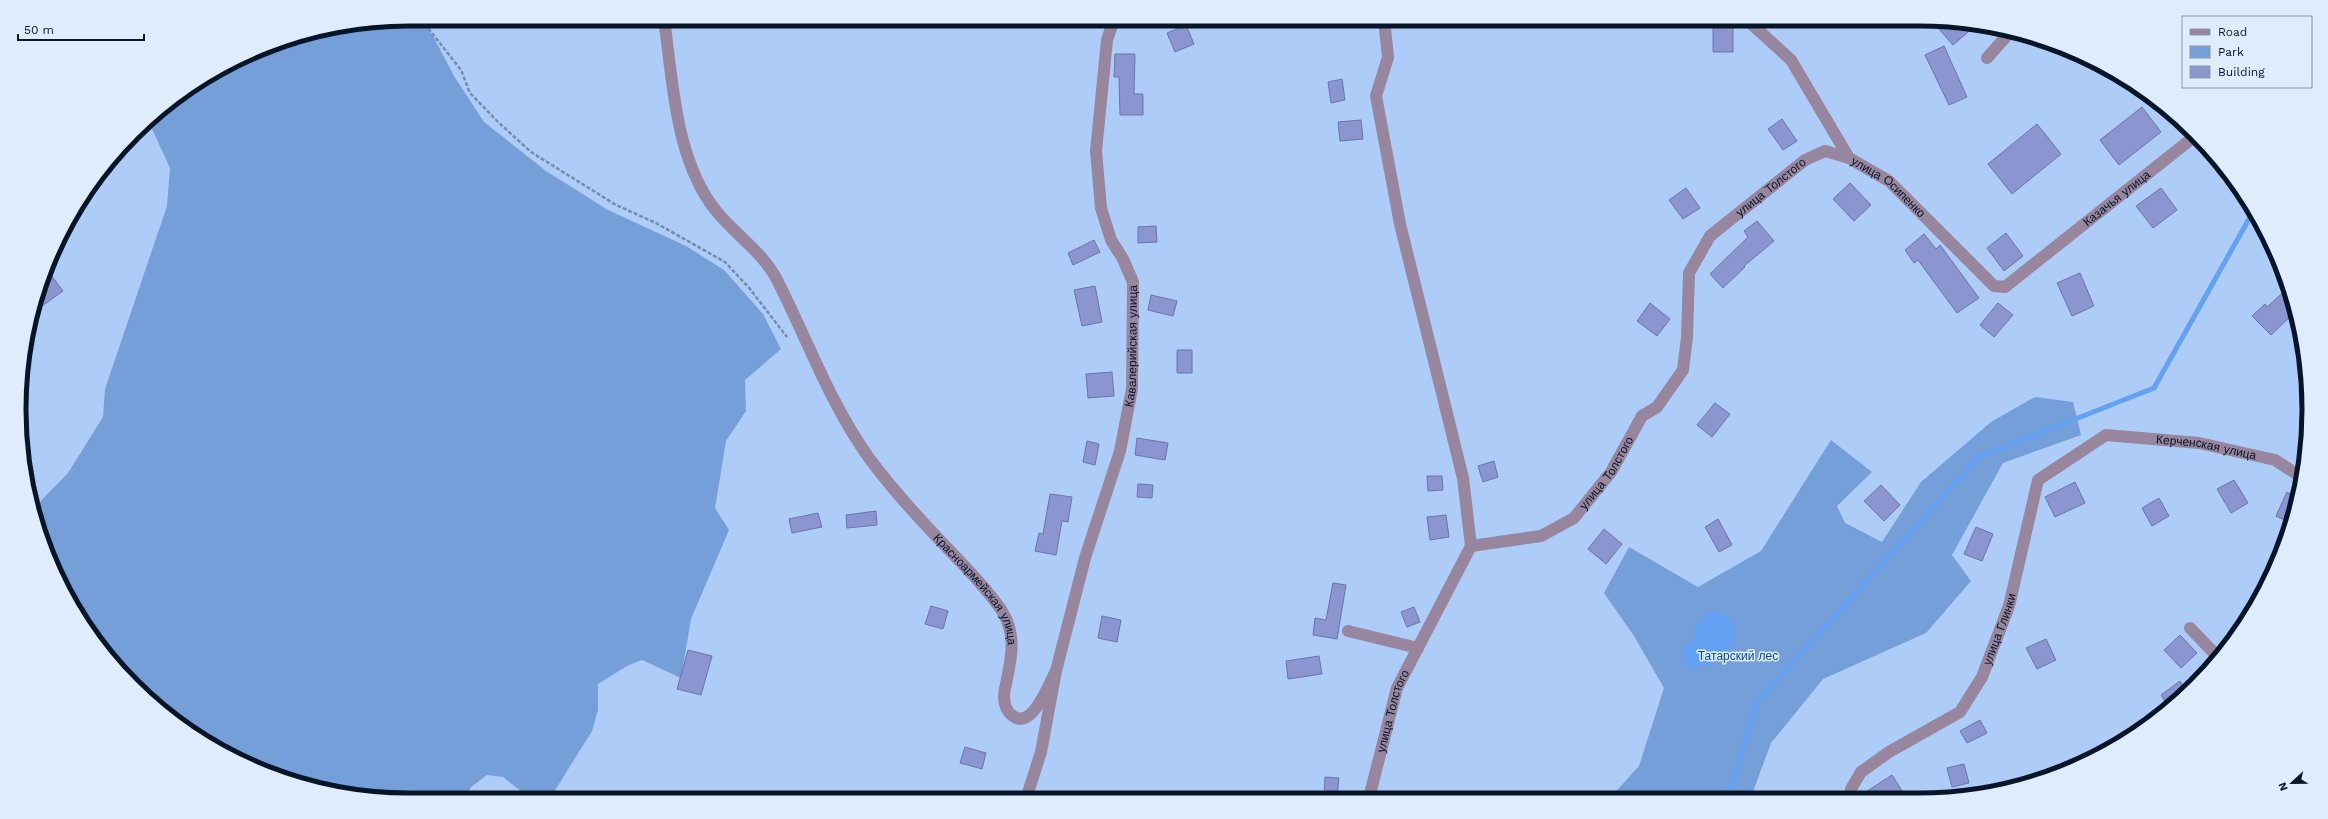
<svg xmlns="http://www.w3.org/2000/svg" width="2328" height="819" font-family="'Work Sans',sans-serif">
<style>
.green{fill:#759fd8}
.water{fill:#64a1f3}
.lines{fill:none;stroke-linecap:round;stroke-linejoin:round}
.stream{stroke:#64a1f3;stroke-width:5}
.building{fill:#8b95cf;stroke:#6b74ac}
.path{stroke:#748daf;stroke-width:2.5;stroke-dasharray:4 2;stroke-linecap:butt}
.minor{stroke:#97869e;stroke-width:12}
.labels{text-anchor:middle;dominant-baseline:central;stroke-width:3;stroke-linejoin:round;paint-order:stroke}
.street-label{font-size:12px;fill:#071528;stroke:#dfecfc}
.park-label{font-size:12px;fill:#04458d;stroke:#dfecfc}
.rim{fill:none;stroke:#071528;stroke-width:5}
</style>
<rect width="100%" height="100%" fill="#adccf7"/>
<path class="green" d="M409,19H424L454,76L484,122L546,171L608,210L686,246L724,270L763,314L781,349L745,380L746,411L726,441L715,508L729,530L691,619L681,678L642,660L627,666L598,684V710L592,731L549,800H532L503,777L487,775L471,787L464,800H409L309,787L237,760L192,734L133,685L85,627L49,559L32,510L68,473L103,417L105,389L167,206L170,168L148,120C189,77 275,38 334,26C358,22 385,21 409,19Z
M2035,397L2073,402L2081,435L2003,463L1952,555L1971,581L1926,633L1823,679L1771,743L1751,797H1611L1639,766L1664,688L1634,636L1604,593L1629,547L1698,587L1761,551L1831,440L1872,472L1837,506L1845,523L1882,542L1921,482L1991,422Z"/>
<path class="water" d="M1716,611C1734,620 1736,624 1734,644L1711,665L1700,666L1691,670L1683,661L1684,646L1696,639L1694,629L1705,615Z"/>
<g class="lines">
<path class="stream" d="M1728,797L1757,702L1979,457L2154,388L2254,210"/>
</g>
<path class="building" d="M1932,21L1944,22L1975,26L1953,45Z
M1186,25L1194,44L1175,52L1167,33Z
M1713,26H1733V52H1713Z
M1944,46L1967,97L1949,105L1925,55Z
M1115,54H1135L1134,94H1143V115H1120L1119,77H1114Z
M1342,79L1345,100L1331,103L1328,82Z
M2142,107L2161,132L2119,165L2100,140Z
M1782,119L1797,141L1783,150L1768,129Z
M1361,120L1363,139L1340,141L1338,122Z
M2037,124L2061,154L2012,194L1988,164Z
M1850,183L1871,205L1854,221L1833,199Z
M1686,188L1700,208L1683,219L1669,200Z
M2161,188L2177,210L2153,228L2136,206Z
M1757,221L1774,241L1744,266L1745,267L1723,288L1710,274L1748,237L1744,231Z
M1156,226L1157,242L1138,243V227Z
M2006,233L2023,256L2004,271L1987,248Z
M1924,234L1936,249L1940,245L1979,298L1957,313L1918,260L1914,263L1905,250Z
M1094,240L1100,252L1073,265L1068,253Z
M2080,273L2094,306L2072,316L2057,283Z
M51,275L63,291L31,314L43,281Z
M1095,286L1102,322L1082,326L1074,290Z
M2289,287L2295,312L2271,335L2252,316L2265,304L2267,307Z
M1151,295L1177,301L1173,316L1148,310Z
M1650,303L1670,319L1657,336L1637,321Z
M1998,303L2013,315L1994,337L1980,325Z
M1177,350H1192V373H1177Z
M1112,372L1114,396L1088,398L1086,374Z
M1715,403L1730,414L1712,437L1697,425Z
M1137,438L1168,443L1165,460L1135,455Z
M1087,441L1099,444L1095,465L1083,462Z
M1494,461L1498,477L1483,482L1478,466Z
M1427,476H1442L1443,490L1428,491Z
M2234,480L2248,503L2231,513L2217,489Z
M2075,482L2085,503L2055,517L2045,497Z
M1138,484L1153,485L1152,498L1137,497Z
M1881,485L1900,505L1884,521L1864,501Z
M2287,492L2298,498L2291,523L2276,516Z
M1050,494L1072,497L1068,522L1062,521L1056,555L1035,551L1039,533L1043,534Z
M2159,498L2169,516L2152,526L2142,508Z
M876,511L877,525L847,528L846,515Z
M818,513L822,527L792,533L789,519Z
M1446,515L1449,537L1430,540L1427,517Z
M1718,519L1732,545L1719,552L1705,527Z
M1976,527L1993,534L1982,561L1964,554Z
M1604,529L1622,544L1606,564L1588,549Z
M1333,583L1346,585L1337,639L1313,635L1315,618L1326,620Z
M931,606L948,611L943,629L925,624Z
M1414,607L1420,622L1407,627L1401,612Z
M1102,616L1121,620L1117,642L1098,638Z
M2180,635L2197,653L2181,668L2164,650Z
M2046,639L2056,660L2037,669L2026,648Z
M688,650L712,656L701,695L677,689Z
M1319,656L1322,674L1288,679L1286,661Z
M2180,681L2186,691L2169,707L2161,695Z
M1980,720L1987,733L1967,743L1960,731Z
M965,747L986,753L982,769L960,763Z
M1964,764L1969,783L1952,787L1947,768Z
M1892,775L1906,797H1858Z
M1325,777L1339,778L1337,798H1324Z"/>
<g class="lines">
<path class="path" d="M421,19L461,70L470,93L498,122L531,152L616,205L656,223L725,262L750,289L787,337"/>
<g class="minor">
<path id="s1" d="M664,19C673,82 675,161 717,212C736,235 762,252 776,278C807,338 829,402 869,458C894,492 924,524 953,554C971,573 988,590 1002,611C1016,633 1012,655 1007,679C1006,685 1004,691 1004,697C1004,704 1007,712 1013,716C1032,731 1049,683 1056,671"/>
<path d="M1384,19L1388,57L1376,96L1400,224L1463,478L1471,546"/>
<path id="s2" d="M1746,19L1791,60L1849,158L1889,181L1994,286L2005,287L2195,136"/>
<path d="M1987,58L2011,31"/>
<path id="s3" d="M1471,546L1541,536L1574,518L1611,472L1642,416L1657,407L1683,370L1687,337L1689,273L1710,236L1805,160L1825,151L1849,158"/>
<path d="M2190,628L2216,655"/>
<path d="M1348,631L1418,648"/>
<path id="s4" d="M1850,797L1851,789L1861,772L1889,752L1960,712L1982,677L2009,606L2038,480L2106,435L2199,443L2275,460L2301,477"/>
<path id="s5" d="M1369,798L1397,688L1471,546"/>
<path id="s6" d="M1026,799L1041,752L1056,671L1085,558L1120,451L1132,389L1133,282L1123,259L1111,240L1101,208L1096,151L1107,40L1114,19"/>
</g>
</g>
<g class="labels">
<g class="street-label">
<text stroke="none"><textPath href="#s3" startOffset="512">улица Толстого</textPath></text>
<text stroke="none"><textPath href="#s2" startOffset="224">улица Осипенко</textPath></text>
<text stroke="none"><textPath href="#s2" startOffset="523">Казачья улица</textPath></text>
<text stroke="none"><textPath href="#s6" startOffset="467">Кавалерийская улица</textPath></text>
<text stroke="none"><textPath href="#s4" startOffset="573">Керченская улица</textPath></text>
<text stroke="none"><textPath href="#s3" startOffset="164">улица Толстого</textPath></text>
<text stroke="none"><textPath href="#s1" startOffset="665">Красноармейская улица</textPath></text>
<text stroke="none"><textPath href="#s4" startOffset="236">улица Глинки</textPath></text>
<text stroke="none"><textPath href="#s5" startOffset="90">улица Толстого</textPath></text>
</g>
<g class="park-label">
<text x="1738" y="656">Татарский лес</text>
</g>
</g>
<path d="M0 0H2328V819H0ZM409 26H1919A383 383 0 0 1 2302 409V410A383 383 0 0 1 1919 793H409A383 383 0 0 1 26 410V409A383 383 0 0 1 409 26Z" fill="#dfecfc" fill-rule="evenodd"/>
<path class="rim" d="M409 26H1919A383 383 0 0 1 2302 409V410A383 383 0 0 1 1919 793H409A383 383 0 0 1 26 410V409A383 383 0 0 1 409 26Z"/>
<rect x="2182" y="16" width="130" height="72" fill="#dfecfc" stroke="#8996a7"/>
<rect x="2190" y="29" width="20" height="6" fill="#97869e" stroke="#8996a7"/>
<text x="2218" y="36" font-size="12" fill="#071528">Road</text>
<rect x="2190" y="46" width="20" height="12" fill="#759fd8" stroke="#8996a7"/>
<text x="2218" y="56" font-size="12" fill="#071528">Park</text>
<rect x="2190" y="66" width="20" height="12" fill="#8b95cf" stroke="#8996a7"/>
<text x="2218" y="76" font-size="12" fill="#071528">Building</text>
<g transform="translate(2292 783) rotate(248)" stroke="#dfecfc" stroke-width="3" paint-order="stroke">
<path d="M0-3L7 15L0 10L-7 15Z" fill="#071528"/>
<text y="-6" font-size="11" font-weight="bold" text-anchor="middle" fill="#071528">N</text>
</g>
<path d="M18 34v6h126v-6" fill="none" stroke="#071528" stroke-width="2"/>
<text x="24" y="34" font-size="12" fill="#071528" stroke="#dfecfc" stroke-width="3" paint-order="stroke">50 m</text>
</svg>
